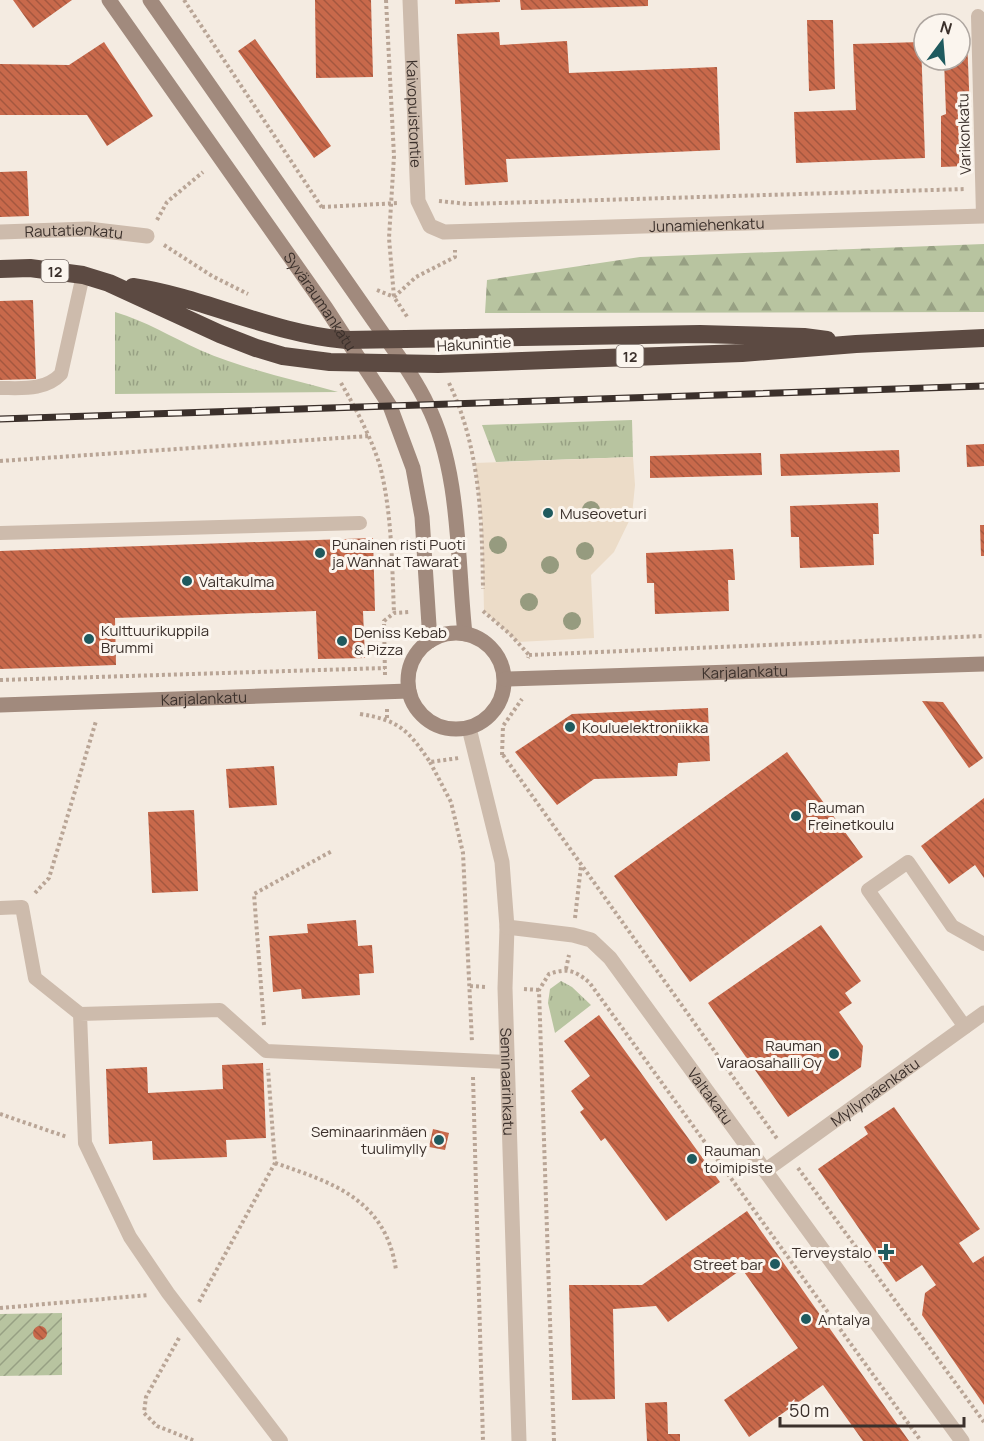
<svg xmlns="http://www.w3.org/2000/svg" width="984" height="1441" font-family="Manrope,sans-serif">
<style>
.grass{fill:url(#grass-tufts)}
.forest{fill:url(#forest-firs)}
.garden{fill:url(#garden-furrows)}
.plaza{fill:#ecdcc8}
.building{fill:url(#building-back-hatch)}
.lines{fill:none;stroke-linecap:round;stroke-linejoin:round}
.path{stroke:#b9a596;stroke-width:4;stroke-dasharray:3 3;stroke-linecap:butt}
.lane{stroke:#cdbbac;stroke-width:14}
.street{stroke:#cdbbac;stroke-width:15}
.secondary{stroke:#a18a7d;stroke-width:15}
.highway{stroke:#5c4a42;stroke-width:18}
.rail-casing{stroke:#3b302b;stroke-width:7}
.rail{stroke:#fbf5ee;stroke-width:4.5;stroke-dasharray:14;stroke-linecap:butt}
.tree{fill:#969b7f}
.poi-dot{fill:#1f5a5e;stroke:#fbf5ee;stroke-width:2}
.labels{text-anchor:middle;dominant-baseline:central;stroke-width:6;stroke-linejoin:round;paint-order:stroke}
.shield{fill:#fbf5ee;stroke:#756b66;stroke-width:1.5}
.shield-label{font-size:14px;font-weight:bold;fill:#3b302b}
.street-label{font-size:15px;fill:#3b302b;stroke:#fbf5ee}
.poi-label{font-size:15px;fill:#3b302b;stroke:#fbf5ee;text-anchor:start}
</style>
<defs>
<pattern id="grass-tufts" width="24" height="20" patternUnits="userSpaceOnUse" patternTransform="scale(1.5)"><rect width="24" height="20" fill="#b8c4a0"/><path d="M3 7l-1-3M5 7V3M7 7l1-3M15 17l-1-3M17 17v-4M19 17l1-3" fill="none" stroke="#97a083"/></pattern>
<pattern id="forest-firs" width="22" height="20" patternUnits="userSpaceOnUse" patternTransform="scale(1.5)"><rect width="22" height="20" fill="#b8c4a0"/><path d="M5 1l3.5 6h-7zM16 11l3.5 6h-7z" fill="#97a083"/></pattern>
<pattern id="garden-furrows" width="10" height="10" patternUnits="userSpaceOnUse" patternTransform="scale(1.5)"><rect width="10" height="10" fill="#b8c4a0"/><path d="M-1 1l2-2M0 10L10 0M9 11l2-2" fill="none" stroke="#97a083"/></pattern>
<pattern id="building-back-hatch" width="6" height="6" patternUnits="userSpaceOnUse" patternTransform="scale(1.5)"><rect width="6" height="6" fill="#c8694b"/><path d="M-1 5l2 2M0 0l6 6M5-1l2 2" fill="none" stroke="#a4573f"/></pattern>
</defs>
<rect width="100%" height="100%" fill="#f4ebe1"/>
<path class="grass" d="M115,312C146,321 171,337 200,350C243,369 291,379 338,392L115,394Z
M632,420L633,457L496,462L482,425Z
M561,981L572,987L591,1005L555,1033L548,1003L550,989Z"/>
<path class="forest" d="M984,244V312L485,313L487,280L640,257Z"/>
<path class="garden" d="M62,1313V1375L0,1376V1314Z"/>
<path class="plaza" d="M633,457L635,485L632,515L614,552L591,575L594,638L518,642L484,611L482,519L475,463Z"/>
<path class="building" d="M13,0H72L33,28Z
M315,0H371L373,77L316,78Z
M455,0H500V2L455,4Z
M520,0H648V6L521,10Z
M807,20H833L835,89L809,91Z
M499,32L500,45L567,41L569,73L717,67L720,150L506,159L508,182L465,185L457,34Z
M960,38H967L970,113L963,114L965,166L941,167V116L946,114L944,60H960Z
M255,39L331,146L314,158L238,51Z
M104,42L153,116L107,146L87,115H0V64L69,65Z
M921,42L925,158L796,163L794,112L856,110L853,44Z
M27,171L29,216L0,217V172Z
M33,300L36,379L0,380V301Z
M984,444V466L967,467L966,445Z
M899,450L900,472L781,476L780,454Z
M761,453L762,475L650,478V456Z
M878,503L879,534H873L874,565L800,568L799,537H791L790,506Z
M980,525H984V556H981Z
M373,538L375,611H363L365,658L318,659L316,611L115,618L116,665L0,669V551Z
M733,549L735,580H728L729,611L655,614L654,583H647L646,553Z
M922,701L943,702L983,758L969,768Z
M708,708L710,761L678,763L677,776L594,779L557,805L515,752L572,714Z
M787,752L863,857L690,982L614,876Z
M274,766L277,805L229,808L226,769Z
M984,798V878L975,865L949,884L921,846Z
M194,810L198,891L152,893L148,812Z
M356,920L358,946L372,945L374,973L359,974L360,995L302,999L301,989L273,992L269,936L308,933L307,924Z
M821,925L861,981L845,993L852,1003L839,1012L863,1046L861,1067L788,1117L708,1003Z
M599,1015L720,1182L666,1221L605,1138L601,1141L580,1112L584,1109L571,1091L590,1076L564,1041Z
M263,1063L266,1138L226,1140L227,1157L153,1160L152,1141L109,1144L106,1069L147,1067L148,1093L223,1089L222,1065Z
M894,1107L980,1229L959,1243L973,1263L984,1256V1405L922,1315L925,1293L936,1285L922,1265L896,1282L818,1169L868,1134L864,1127Z
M433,1129L449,1133L445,1150L429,1147Z
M747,1211L773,1248L909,1441H863L823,1385L749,1437L724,1400L798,1348L742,1269L668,1322L656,1306L613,1309L615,1399L572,1400L569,1285H642Z
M33 1333a7 7 0 1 1 14 0a7 7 0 1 1-14 0Z
M667,1402L668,1434H680V1441H647L645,1403Z"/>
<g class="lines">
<path class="path" d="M184,0L323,209
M386,0L394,156L389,238L394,297L408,318
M439,201L468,204L966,189
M322,207L399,203
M157,220L167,202L203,172
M164,245L212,276L248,294
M377,290L394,297
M394,297L416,277L455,257V250
M341,383C356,409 371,437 380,466C392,513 392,565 394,613
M449,383C480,448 482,518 483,589
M0,461L369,436
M483,611L510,634L529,655L528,658
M529,655L984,636
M385,675L384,621L394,613L409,612
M0,680L385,668
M387,709V718
M360,714C399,720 408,730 430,762L459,758
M502,755L503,726L522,699
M503,755L778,1140
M430,762L451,802L463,853L472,1042
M35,893L49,878L96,721
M575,918L581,866
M566,969L569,955
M470,986L487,987
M524,989L539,990
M264,1025L254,894L332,851
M473,1077L483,1441
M0,1114L67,1137
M275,1163C334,1183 386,1200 396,1270
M798,1168L984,1422
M199,1302L275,1163L268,1069
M0,1308L149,1295
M179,1338L146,1397L144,1413L157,1426L195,1441
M554,1441L539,990L549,974C567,968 574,970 589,982L921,1441"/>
<path class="lane" d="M978,16L983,216
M0,388C22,388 45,391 61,374L83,275
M0,533L360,523
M0,908L22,907L35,978L80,1014
M965,1027L868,890L908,862L952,926L984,944
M281,1441L168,1293L130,1237L85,1143L80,1014L220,1010L266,1051L507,1062"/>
<g class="street">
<path id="s1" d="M410,0L418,201L430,226L444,232L984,216"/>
<path id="s2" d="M0,232L88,229L147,236"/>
<path id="s3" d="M469,728L502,862L507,927L505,988L519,1441"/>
<path id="s4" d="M507,927L573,935L591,940L610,958L962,1441"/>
<path id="s5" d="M766,1170L984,1013"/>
</g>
<g class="secondary">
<path id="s6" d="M109,0L326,308L390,406L413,468L422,517L430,641"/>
<path d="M150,0L404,364C412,377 421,390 427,404C461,471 457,561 465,634"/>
<circle cx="456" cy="681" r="48"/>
<path id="s7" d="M505,679L984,664"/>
<path id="s8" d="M0,705L409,691"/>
</g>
<path class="highway" d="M0,269L30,268L83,275L109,283L220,334L256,348L283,356L330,362L438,364L742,353L856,344L984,338
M133,287C206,298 272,334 346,340L700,334L804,337L827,340"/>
<g class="rail-casing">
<path id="rail" d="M0,419L984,386"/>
</g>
<use href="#rail" class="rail"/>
</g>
<g class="tree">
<circle cx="591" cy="510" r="9"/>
<circle cx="498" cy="545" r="9"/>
<circle cx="585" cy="551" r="9"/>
<circle cx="550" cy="565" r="9"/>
<circle cx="529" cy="602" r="9"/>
<circle cx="572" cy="621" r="9"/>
</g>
<g class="poi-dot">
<circle cx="548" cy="513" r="6"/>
<circle cx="320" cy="553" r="6"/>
<circle cx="187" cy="581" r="6"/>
<circle cx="89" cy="639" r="6"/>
<circle cx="342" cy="641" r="6"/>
<circle cx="570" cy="727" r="6"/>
<circle cx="796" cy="816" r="6"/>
<circle cx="834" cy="1054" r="6"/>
<circle cx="439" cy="1140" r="6"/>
<circle cx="692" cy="1159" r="6"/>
<path d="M883 1243h6v6h6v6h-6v6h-6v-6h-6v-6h6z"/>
<circle cx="775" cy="1264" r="6"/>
<circle cx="806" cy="1319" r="6"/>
</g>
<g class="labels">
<g class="shield">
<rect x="41.5" y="260" width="27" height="22" rx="4.5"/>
<rect x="616.5" y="345" width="27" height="22" rx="4.5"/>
</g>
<g class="shield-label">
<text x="55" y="271">12</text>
<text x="630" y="356">12</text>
</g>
<g class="street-label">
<text stroke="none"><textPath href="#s1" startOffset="114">Kaivopuistontie</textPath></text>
<text transform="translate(964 134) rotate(-92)">Varikonkatu</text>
<text stroke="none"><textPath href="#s1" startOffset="507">Junamiehenkatu</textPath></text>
<text stroke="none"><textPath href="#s2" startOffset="74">Rautatienkatu</textPath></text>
<text stroke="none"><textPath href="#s6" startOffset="368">Syväraumankatu</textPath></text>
<text transform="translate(474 344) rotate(-3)">Hakunintie</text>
<text stroke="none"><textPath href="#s7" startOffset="240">Karjalankatu</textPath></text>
<text stroke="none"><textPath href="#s8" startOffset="204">Karjalankatu</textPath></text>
<text stroke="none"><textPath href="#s3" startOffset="358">Seminaarinkatu</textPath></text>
<text stroke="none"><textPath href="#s5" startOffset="134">Myllymäenkatu</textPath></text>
<text stroke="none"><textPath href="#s4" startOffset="282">Valtakatu</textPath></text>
</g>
<g class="poi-label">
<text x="560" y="513">Museoveturi</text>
<text x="332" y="544">Punainen risti Puoti<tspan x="332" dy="17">ja Wanhat Tawarat</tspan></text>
<text x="199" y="581">Valtakulma</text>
<text x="101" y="630">Kulttuurikuppila<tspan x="101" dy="17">Brummi</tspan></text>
<text x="354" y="632">Deniss Kebab<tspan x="354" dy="17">&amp; Pizza</tspan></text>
<text x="582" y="727">Kouluelektroniikka</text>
<text x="808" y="807">Rauman<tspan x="808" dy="17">Freinetkoulu</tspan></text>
<text x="822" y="1045" text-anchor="end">Rauman<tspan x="822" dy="17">Varaosahalli Oy</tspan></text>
<text x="427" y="1131" text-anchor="end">Seminaarinmäen<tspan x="427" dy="17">tuulimylly</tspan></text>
<text x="704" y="1150">Rauman<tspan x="704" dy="17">toimipiste</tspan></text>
<text x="872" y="1252" text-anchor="end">Terveystalo</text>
<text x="763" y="1264" text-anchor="end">Street bar</text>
<text x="818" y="1319">Antalya</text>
</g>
</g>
<g transform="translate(942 42) rotate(16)"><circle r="28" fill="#fbf5ee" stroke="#aea6a0" stroke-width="1.5"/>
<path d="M0-4.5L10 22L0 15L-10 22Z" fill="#1f5a5e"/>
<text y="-9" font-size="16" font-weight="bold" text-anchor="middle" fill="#3b302b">N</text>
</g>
<path d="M780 1417v9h184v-9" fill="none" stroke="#3b302b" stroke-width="3"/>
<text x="789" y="1417" font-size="18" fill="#3b302b" stroke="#fbf5ee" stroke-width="4.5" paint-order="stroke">50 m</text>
</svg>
